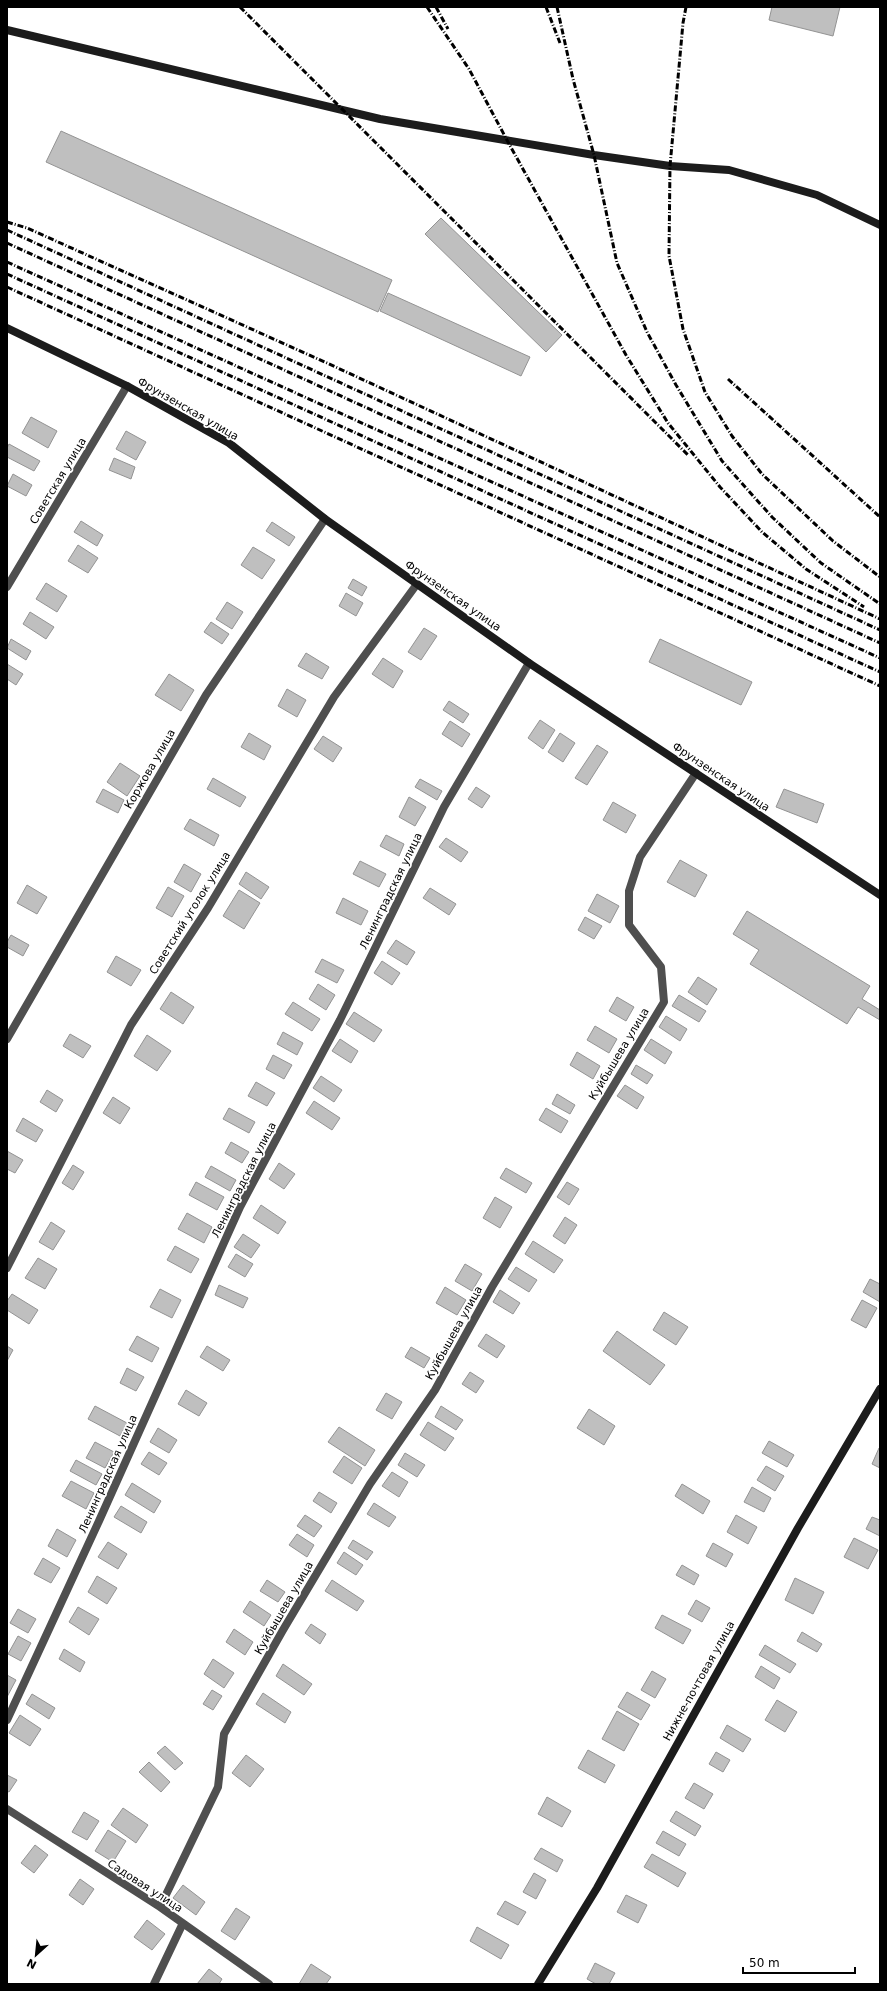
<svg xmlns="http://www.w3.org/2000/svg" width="887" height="1991" font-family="'DejaVu Sans',sans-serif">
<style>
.building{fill:#bfbfbf;stroke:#939393}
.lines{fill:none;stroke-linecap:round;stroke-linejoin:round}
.street{stroke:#4f4f4f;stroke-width:8}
.secondary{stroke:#1c1c1c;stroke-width:8}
.rail{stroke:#000;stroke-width:3;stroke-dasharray:6 2 1 2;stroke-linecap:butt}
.labels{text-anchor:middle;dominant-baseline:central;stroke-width:3.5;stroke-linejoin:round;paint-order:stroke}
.street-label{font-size:11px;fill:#000;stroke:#fff}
</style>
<rect width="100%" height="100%" fill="#fff"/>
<path class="building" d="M772,7H840L833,36L769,20Z
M61,131L392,280L378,312L46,162Z
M441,218L562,335L546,352L425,234Z
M388,293L530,357L521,376L380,311Z
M31,417L57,431L48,448L22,433Z
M126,431L146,442L136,460L116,449Z
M9,444L40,461L34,471L7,457V448Z
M114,458L135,467L131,479L109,470Z
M13,474L32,485L26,496L7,486Z
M81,521L103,535L97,546L74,532Z
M272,522L295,537L289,546L266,531Z
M78,545L98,558L88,573L68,561Z
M253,547L275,560L262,579L241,565Z
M353,579L367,587L362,596L348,588Z
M46,583L67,596L57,612L36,599Z
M346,593L363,603L356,616L339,606Z
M227,602L243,612L232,629L216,619Z
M30,612L54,627L46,639L23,624Z
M211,622L229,634L222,644L204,632Z
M424,628L437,636L421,660L408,652Z
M11,639L31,651L26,660L7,648Z
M660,639L752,682L741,705L649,662Z
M306,653L329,667L322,679L298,666Z
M383,658L403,671L393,688L372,674Z
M7,664L23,674L16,685L7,679Z
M169,674L194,690L181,711L155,695Z
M287,689L306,700L297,717L278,706Z
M449,701L469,714L463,723L443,710Z
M540,720L555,730L543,749L528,738Z
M450,721L470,734L462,747L442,734Z
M249,733L271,746L264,760L241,747Z
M560,733L575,743L563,762L548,752Z
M323,736L342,748L333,762L314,749Z
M597,745L608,752L587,785L575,778Z
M120,763L140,776L127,796L107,782Z
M213,778L246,797L240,807L207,789Z
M420,779L442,791L437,800L415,787Z
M476,787L490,796L482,808L468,799Z
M103,789L124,800L118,813L96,802Z
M784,789L824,804L817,823L776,807Z
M409,797L426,807L415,826L399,817Z
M613,802L636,815L626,833L603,820Z
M190,819L219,835L214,846L184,829Z
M386,835L404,844L399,856L380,846Z
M446,838L468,852L461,862L439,847Z
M680,860L707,875L695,897L667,882Z
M360,861L386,874L379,887L353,874Z
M184,864L201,874L191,892L174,882Z
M246,872L269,887L261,899L239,884Z
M27,885L47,897L37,914L17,903Z
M168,887L184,896L172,917L156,908Z
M430,888L456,904L449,915L423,898Z
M239,890L260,903L244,929L223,916Z
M597,894L619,906L610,923L588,911Z
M343,898L368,911L361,925L336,913Z
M747,911L870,986L862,999L880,1010V1020L858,1007L847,1024L750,964L759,950L733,934Z
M585,917L602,926L594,939L578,930Z
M11,935L29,945L23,956L7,947V942Z
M396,940L415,952L407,965L387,953Z
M116,956L141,970L131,986L107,972Z
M322,959L344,970L337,983L315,972Z
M382,961L400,973L392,985L374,973Z
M698,977L717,989L707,1005L688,992Z
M318,984L335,995L326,1010L309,999Z
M171,992L194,1007L183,1024L160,1009Z
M679,995L706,1011L699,1022L672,1006Z
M617,997L634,1007L626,1021L609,1011Z
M293,1002L320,1019L312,1031L285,1014Z
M354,1012L382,1030L374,1042L346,1024Z
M666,1016L687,1029L680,1041L659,1027Z
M595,1026L617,1039L609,1053L587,1040Z
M283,1032L303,1043L297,1055L277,1044Z
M70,1034L91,1046L83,1058L63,1046Z
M147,1035L171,1051L157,1071L134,1056Z
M340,1039L358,1051L351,1063L332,1051Z
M651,1039L672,1052L665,1064L644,1050Z
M577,1052L600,1066L593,1079L570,1065Z
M273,1055L292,1065L284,1079L266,1069Z
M636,1065L653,1075L647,1084L631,1074Z
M321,1076L342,1090L334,1102L313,1088Z
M256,1082L275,1093L267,1106L248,1096Z
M625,1085L644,1097L637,1109L617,1096Z
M47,1090L63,1100L56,1112L40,1102Z
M557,1094L575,1105L570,1114L552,1104Z
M113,1097L130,1108L120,1124L103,1113Z
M314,1101L340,1118L332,1130L306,1113Z
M229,1108L255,1122L249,1133L223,1119Z
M546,1108L568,1121L561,1133L539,1120Z
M23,1118L43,1130L36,1142L16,1131Z
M231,1142L249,1152L242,1163L225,1153Z
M7,1151L23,1160L15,1173L7,1169Z
M279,1163L295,1174L284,1189L269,1179Z
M73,1165L84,1172L73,1190L62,1183Z
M211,1166L236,1180L230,1191L205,1177Z
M506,1168L532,1183L526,1193L500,1178Z
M196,1182L224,1197L217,1210L189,1195Z
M567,1182L579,1189L569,1205L557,1197Z
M495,1197L512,1207L500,1228L483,1218Z
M261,1205L286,1222L278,1234L253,1218Z
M187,1213L212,1227L204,1243L178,1229Z
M565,1217L577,1225L565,1244L553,1236Z
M51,1222L65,1231L53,1250L39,1242Z
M243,1234L260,1245L251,1258L234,1247Z
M533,1241L563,1260L554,1273L525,1254Z
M175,1246L199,1259L191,1273L167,1260Z
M236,1254L253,1264L245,1277L228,1267Z
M38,1258L57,1269L45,1289L25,1278Z
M465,1264L482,1274L472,1291L455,1281Z
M516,1267L537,1280L529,1292L508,1279Z
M870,1279L880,1284V1302L863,1292Z
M219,1285L248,1298L243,1308L215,1295Z
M445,1287L466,1300L457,1315L436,1303Z
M160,1289L181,1300L172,1318L150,1307Z
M500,1290L520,1303L513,1314L493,1302Z
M12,1294L38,1310L29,1324L7,1310V1301Z
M862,1300L877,1308L866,1328L851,1320Z
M664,1312L688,1327L676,1345L653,1330Z
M617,1331L665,1365L650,1385L603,1351Z
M486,1334L505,1346L497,1358L478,1346Z
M137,1336L159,1348L152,1362L129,1350Z
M7,1346L13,1350L7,1361Z
M207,1346L230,1360L223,1371L200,1357Z
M411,1347L430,1358L424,1368L405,1357Z
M127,1368L144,1377L136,1391L120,1383Z
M470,1372L484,1381L476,1393L462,1384Z
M186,1390L207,1403L199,1416L178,1404Z
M386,1393L402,1402L392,1419L376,1410Z
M95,1406L127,1423L120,1436L88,1419Z
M441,1406L463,1420L456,1430L435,1417Z
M589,1409L615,1426L604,1445L577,1428Z
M428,1422L454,1438L445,1451L420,1435Z
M339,1427L375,1450L365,1466L328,1442Z
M158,1428L177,1440L169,1453L150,1442Z
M769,1441L794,1455L787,1467L762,1453Z
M95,1442L114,1452L105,1468L86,1458Z
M879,1448H880V1468L872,1464Z
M149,1452L167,1463L159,1475L141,1464Z
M405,1453L425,1465L417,1477L398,1465Z
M344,1456L362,1468L352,1484L333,1472Z
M76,1460L102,1474L96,1485L70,1471Z
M766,1466L784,1476L775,1491L757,1480Z
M392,1472L408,1482L399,1497L382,1486Z
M71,1481L94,1493L86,1509L62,1496Z
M132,1483L161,1501L154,1513L125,1495Z
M682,1484L710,1501L703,1514L675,1496Z
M752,1487L771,1498L764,1512L744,1502Z
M319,1492L337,1503L331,1513L313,1501Z
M374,1503L396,1517L389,1527L367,1514Z
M121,1506L147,1522L141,1533L114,1517Z
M305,1515L322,1526L314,1537L297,1526Z
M736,1515L757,1527L748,1544L727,1532Z
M872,1517L880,1520V1536L866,1529Z
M57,1529L76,1540L67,1557L48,1546Z
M297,1534L314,1545L307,1557L289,1545Z
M854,1538L878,1550L868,1569L844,1557Z
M353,1540L373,1552L367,1560L348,1548Z
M108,1542L127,1554L118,1569L98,1557Z
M713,1543L733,1554L726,1567L706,1556Z
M344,1552L363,1565L356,1575L337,1563Z
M43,1558L60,1568L51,1583L34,1574Z
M682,1565L699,1575L694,1585L676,1575Z
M97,1576L117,1588L107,1604L88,1592Z
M795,1578L824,1592L813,1614L785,1600Z
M267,1580L285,1592L278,1602L260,1591Z
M332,1580L364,1601L357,1611L325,1591Z
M696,1600L710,1608L702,1622L688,1614Z
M250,1601L271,1615L264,1626L243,1612Z
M78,1607L99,1619L89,1635L69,1622Z
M18,1609L36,1619L28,1633L10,1623Z
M662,1615L691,1630L683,1644L655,1628Z
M311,1624L326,1634L320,1644L305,1633Z
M234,1629L253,1642L245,1655L226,1642Z
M802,1632L822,1644L817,1652L797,1641Z
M18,1636L31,1643L21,1661L8,1654Z
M765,1645L796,1664L790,1673L759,1655Z
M64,1649L85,1662L80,1672L59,1659Z
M213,1659L234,1673L224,1688L204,1674Z
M283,1664L312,1684L304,1695L276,1676Z
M761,1666L780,1678L774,1689L755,1677Z
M652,1671L666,1679L655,1698L641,1690Z
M7,1675L16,1680L7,1697Z
M212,1690L222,1696L213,1710L203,1704Z
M627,1692L650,1705L641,1720L618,1707Z
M263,1693L291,1712L285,1723L256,1704Z
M32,1694L55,1708L49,1719L26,1704Z
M777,1700L797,1712L785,1732L765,1720Z
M617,1711L639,1724L624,1751L602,1739Z
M20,1715L41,1729L30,1746L9,1733Z
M727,1725L751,1739L743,1752L720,1738Z
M165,1746L183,1763L175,1770L157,1753Z
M588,1750L615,1765L605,1783L578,1768Z
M716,1752L730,1760L723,1772L709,1764Z
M246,1755L264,1769L250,1787L232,1773Z
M149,1762L170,1782L161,1792L139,1772Z
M7,1775L17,1780L9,1792L7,1791Z
M694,1783L713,1794L704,1809L685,1798Z
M547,1797L571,1811L562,1827L538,1814Z
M123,1808L148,1825L136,1843L111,1825Z
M676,1811L701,1826L695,1836L670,1821Z
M84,1812L99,1821L87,1840L72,1832Z
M108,1830L126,1841L113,1862L95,1851Z
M663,1831L686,1844L679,1856L656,1843Z
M35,1845L48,1855L34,1873L21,1863Z
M541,1848L563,1860L557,1872L534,1859Z
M652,1854L686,1873L678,1887L644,1867Z
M534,1873L546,1880L536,1899L523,1892Z
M80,1879L94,1889L83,1905L69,1895Z
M183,1885L205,1902L196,1915L173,1898Z
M626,1895L647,1905L638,1923L617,1912Z
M505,1901L526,1912L518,1925L497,1914Z
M236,1908L250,1917L235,1940L221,1931Z
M147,1920L165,1934L152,1950L134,1937Z
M477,1927L509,1945L501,1959L470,1941Z
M595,1963L615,1973L609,1984H596L587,1979Z
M311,1964L331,1977L326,1984H299Z
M209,1969L222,1979L219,1984H197Z"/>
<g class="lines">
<path class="street" d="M7,587L127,386
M7,1039L206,695L325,519
M7,1268L131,1025L208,908L334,697L417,584
M7,1720L99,1521L240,1207L340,1020L444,807L529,663
M7,1809L160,1907L269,1984
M160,1907L218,1787L224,1734L283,1630L370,1484L435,1390L492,1287L664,1002L661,967L629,925V891L640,857L696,773
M154,1984L183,1923"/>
<path class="secondary" d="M7,30L380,119L594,155L670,166L729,170L817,195L880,225
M7,328L127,386L229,443L325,519L529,663L880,895
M538,1984L597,1888L798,1528L880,1389"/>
<path class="rail" d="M240,7L689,456
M427,7L469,69L508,142L626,355L668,423L720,487L762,532L806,569L864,607
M436,7L448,29
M546,7L560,43
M557,7L573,79L594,155L617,263L647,332L676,385L722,461L772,517L821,563L880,604
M686,7L683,23L670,166L669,256L683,329L705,392L732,436L762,474L833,541L880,577
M7,222L27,228L327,363L880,619
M7,230L880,630
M7,243L880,643
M7,262L880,658
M7,274L880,672
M7,287L880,686
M728,379L880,517"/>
</g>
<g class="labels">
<g class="street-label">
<text transform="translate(188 409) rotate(30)">Фрунзенская улица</text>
<text transform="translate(58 481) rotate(-59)">Советская улица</text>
<text transform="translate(453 596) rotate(35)">Фрунзенская улица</text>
<text transform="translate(150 769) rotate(-60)">Коржова улица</text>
<text transform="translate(721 777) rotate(34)">Фрунзенская улица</text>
<text transform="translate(391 891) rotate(-64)">Ленинградская улица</text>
<text transform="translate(190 913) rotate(-58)">Советский уголок улица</text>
<text transform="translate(619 1054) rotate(-59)">Куйбышева улица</text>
<text transform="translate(244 1180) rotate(-63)">Ленинградская улица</text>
<text transform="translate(454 1333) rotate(-61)">Куйбышева улица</text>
<text transform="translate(108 1474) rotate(-66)">Ленинградская улица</text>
<text transform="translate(284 1608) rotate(-60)">Куйбышева улица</text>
<text transform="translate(699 1681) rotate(-61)">Нижне-почтовая улица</text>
<text transform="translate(145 1886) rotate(33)">Садовая улица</text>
</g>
</g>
<rect width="887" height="1991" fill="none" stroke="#000000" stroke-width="16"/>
<g transform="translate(36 1955) rotate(207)" stroke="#ffffff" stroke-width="3" paint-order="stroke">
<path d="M0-3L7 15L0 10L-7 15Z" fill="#000000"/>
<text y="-6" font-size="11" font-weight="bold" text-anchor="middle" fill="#000000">N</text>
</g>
<path d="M743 1967v6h112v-6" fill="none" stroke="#000000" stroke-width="2"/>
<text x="749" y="1967" font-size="12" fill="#000000" stroke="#ffffff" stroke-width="3" paint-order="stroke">50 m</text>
</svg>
